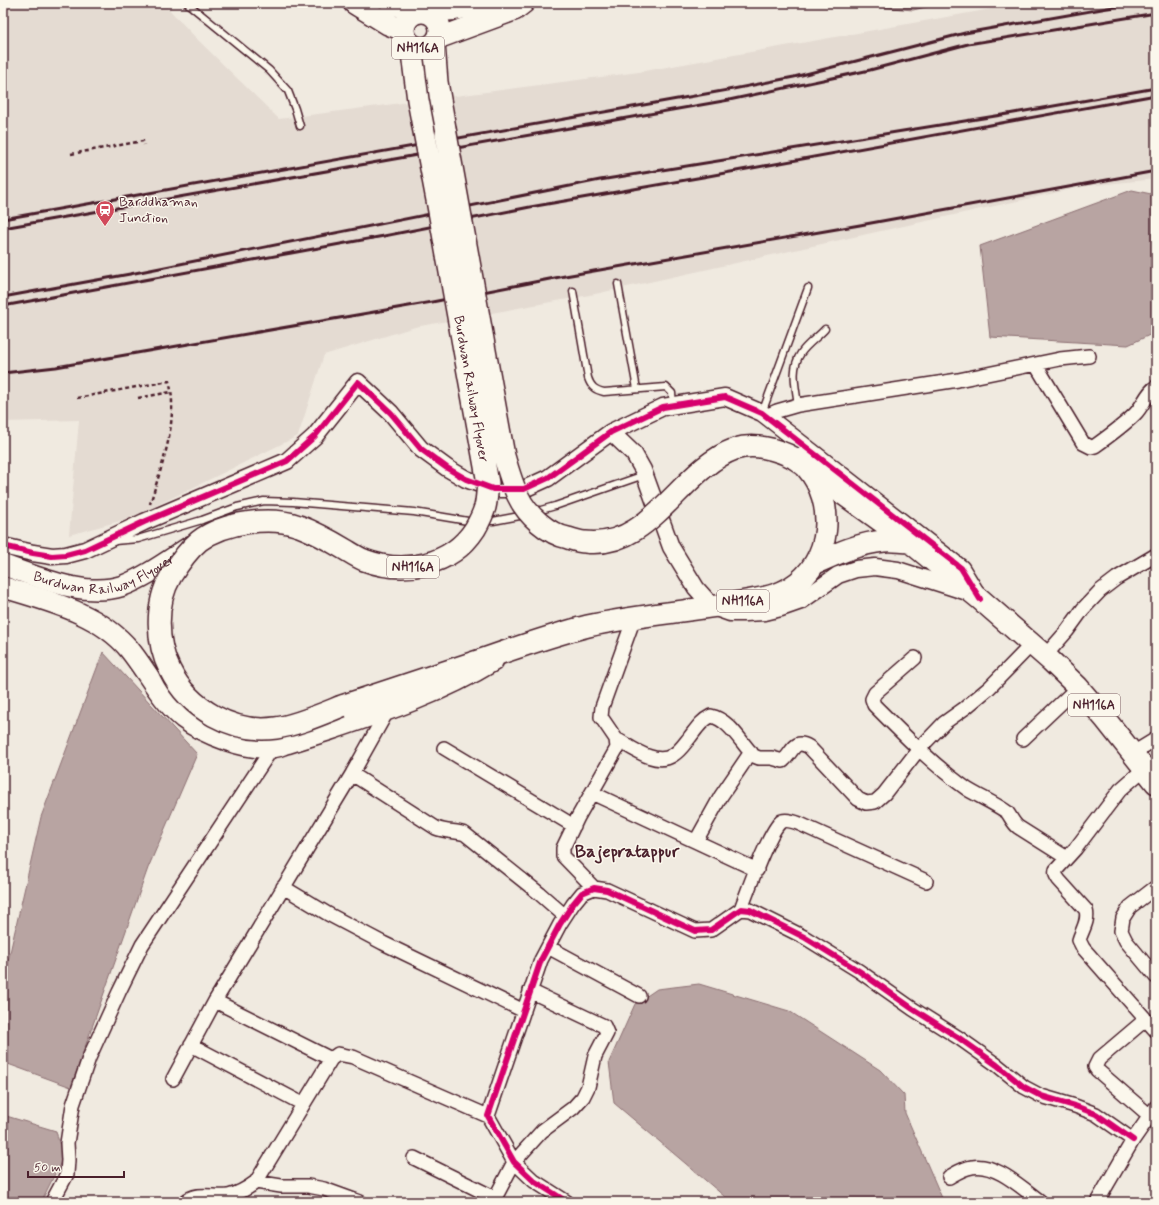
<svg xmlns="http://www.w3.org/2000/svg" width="1159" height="1205" font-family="Mynerve,sans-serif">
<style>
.built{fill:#e4dbd2}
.water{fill:#b8a4a2;stroke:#8c6f72}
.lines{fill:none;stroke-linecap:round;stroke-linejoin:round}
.service-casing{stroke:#4a1f2b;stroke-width:9}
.minor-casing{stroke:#4a1f2b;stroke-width:16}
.tertiary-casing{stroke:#4a1f2b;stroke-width:19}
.primary-casing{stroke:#4a1f2b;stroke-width:23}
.trunk-casing{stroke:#4a1f2b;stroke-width:24}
.path{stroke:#4a1f2b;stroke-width:2.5;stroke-dasharray:4 3;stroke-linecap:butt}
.service{stroke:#fbf7ec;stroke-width:6}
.minor{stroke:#fbf7ec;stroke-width:13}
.tertiary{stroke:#fbf7ec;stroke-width:16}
.primary{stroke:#fbf7ec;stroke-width:20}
.trunk{stroke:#fbf7ec;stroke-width:21}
.rail{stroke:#4a1f2b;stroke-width:3}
.trunk-bridge-casing{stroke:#4a1f2b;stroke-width:24;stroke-linecap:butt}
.trunk-bridge{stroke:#fbf7ec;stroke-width:21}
.cycleway-casing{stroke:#fbf7ec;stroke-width:8}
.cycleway{stroke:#d6006c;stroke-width:6}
.labels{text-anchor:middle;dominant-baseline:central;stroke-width:3;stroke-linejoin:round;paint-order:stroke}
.shield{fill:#fbf7ec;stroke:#7f6065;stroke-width:1}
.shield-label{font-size:13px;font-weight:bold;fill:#4a1f2b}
.poi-label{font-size:14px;fill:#4a1f2b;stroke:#fbf7ec;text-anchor:start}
.street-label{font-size:14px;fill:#4a1f2b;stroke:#fbf7ec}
.district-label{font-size:18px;font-weight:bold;fill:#4a1f2b;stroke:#fbf7ec}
</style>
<rect width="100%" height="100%" fill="#f0eae0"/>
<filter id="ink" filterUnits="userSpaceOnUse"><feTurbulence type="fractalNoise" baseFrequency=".025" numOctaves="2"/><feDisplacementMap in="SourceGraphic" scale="8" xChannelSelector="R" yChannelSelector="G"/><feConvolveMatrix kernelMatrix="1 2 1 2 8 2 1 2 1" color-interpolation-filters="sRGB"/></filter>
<g filter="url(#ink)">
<path class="built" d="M3,3H163L197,39L279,119L639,72L1025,3H1156V179L1086,186L595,294L415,327L324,355L298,436L131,518L69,535L79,420L3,422Z"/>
<path class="water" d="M837,3H943L913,10Z
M1132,190L1156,195V332L1128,345L990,337L980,246Z
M103,652L197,754L148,868L71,1087L8,1064L3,1027V983L41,817Z
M699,984L789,1011L880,1070L904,1095L905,1113L942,1198L940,1202H731L614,1103L609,1062L635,1004L657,989Z
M3,1115L56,1131L63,1158L41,1202H3Z"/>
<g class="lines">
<g class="service-casing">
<path id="service" d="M187,3L269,70L288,91L295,109L300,126
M618,284L637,389
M573,291L588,378C591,387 595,390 604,392L666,387L672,393L673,405
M798,405C796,388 790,369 801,353C807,344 818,337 825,329
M762,413L808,288
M534,512L555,506L644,475
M114,541L138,539L202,520L237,507L264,501L293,502L414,512L468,521H493L525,515"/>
</g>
<g class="minor-casing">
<path id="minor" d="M1036,365L1083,443L1091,447L1095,446C1109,436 1123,426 1135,414C1143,406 1148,391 1156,387
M766,416L777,411L798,405L958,380L1060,359L1089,356
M1045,656L1067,631L1083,609L1100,591L1117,578L1156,555
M915,658L875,693L872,699L874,705C903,734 933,765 967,789C980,797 994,803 1007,812C1011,817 1013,823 1018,827L1067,858
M616,739C631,747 656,767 673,755C680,751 685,743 690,737C697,728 701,721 711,716C730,720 741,743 754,756L759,758H772L783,761C793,752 794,738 809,747L858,799L866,803L875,802L884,794L919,749L944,723L965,708L989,688L1032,644
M1023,739L1078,687
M444,748L574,826
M1133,753L1156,739
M1145,768L1120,790L1076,848L1056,870C1055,874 1056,876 1059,880L1086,910C1089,921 1082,930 1079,940L1083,948L1156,1031
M352,774L436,828C446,832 456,831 465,834L540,894L565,916
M592,793L757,870
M696,841L721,796L751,752
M283,887L328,914L383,943L524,1011
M1156,887L1130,907L1123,918L1121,931L1126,941L1156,977
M594,888L563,856V848L578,817L617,748L616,739L601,717L602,707L634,618
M741,909C747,893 770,828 782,821C788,819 795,822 800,824L926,881
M548,947L639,996
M215,1001L331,1059
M1145,1020L1099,1059L1095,1067L1097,1070L1150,1116
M191,1045L303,1104
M173,1079L215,1001L352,774L389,708
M414,1158L495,1198
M949,1177C956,1173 964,1168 972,1167C995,1162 1023,1189 1041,1202
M256,1182L281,1186H308L324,1189L360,1202
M52,1202L67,1174L68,1160L67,1143L73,1105L89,1058L119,992L142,945L273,747
M185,1202C197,1191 213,1198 228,1196C238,1194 248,1188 256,1182L331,1059L338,1054L353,1057L488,1116
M493,1202L514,1162L542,1131L573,1108L583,1097L588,1087L595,1056L607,1033L604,1026L530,991
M567,1202L534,1181L514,1162L488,1116L541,960L560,924L573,904L582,893L594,888L607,890L695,931L711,930L741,909L750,910L804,937L859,971L913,1009L959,1038L997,1065L1024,1087L1041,1096L1075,1106L1096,1114L1133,1140
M1097,1202L1133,1140L1156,1107"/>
</g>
<g class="tertiary-casing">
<path id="tertiary" d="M611,432L634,454L643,470L671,547L696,588L713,607L730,613H745L765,612L781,608L801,601L838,575L856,569L875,567L898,570L967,592
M3,546L33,553L52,556L66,555L85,550L144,522L287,461L315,436L358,382L391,413L421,449L447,468L466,479L493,489H524L548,478L611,432L663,407L725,397L762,413L766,416L961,568L975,591"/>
</g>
<g class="primary-casing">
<g id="primary">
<path d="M426,12L455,10L494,3"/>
<path d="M439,38L515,10L524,3"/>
<path id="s1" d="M3,565C38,577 85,598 122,586C146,577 169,560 191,546"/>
<path d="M3,587C47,601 98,612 129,649C147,671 160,699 183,718C204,734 247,751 274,747C278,747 283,744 288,743C301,739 313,735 326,731C383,712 441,693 493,661"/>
</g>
</g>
<g class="trunk-casing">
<path id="trunk" d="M354,3L388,24L403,30
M391,3L418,12
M404 30a18 18 0 1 1 36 0a18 18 0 1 1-36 0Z
M434,44L437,82L446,134
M811,471L910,542L980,599L1051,661L1078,687L1106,720L1156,783
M816,563C838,553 860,543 884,541C893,540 901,542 910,542
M342,706C389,690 437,675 484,659C518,647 552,635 588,626C636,615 686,612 735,603C754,599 774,598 791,587C832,562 837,502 806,467C803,464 798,461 794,458"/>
</g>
<path class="path" d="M71,154L143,141L144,145
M77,398L169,381C171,388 172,396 172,403C173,437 160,471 150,504
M138,398L171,392"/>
<use href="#service" class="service"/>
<use href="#minor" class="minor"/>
<use href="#tertiary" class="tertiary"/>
<use href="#primary" class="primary"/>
<use href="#trunk" class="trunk"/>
<path class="rail" d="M3,219L728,90L794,77L965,33L1136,3
M3,228L729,100L870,70L968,44L1156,13
M3,297L130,274L600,180L1008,114L1156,88
M3,306L384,236L530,207L703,177L1156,95
M3,373L56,367L432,302L565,276L860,225L1156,171"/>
<g class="trunk-bridge-casing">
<path id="trunk-bridge" d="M446,134L504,456C508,470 512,484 518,496C527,515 548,534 568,538C574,540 580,542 585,542C651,550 680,469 735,449C754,443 777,449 794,458
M342,706C322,714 297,725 276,728C233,734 189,709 170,670C156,643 155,603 171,576C179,563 187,551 199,541C224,522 270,516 299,526C315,532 331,541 346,550C351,553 357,557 364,560C404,575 451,566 475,529C479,522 483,514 485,507C487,499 487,491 488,483L437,200L418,100L411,45"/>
</g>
<use href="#trunk-bridge" class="trunk-bridge"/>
<g class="cycleway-casing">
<path id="cycleway" d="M3,546L33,553L52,556L66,555L85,550L144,522L287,461L315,436L358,382L391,413L421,449L447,468L466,479L493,489H524L548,478L611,432L663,407L725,397L762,413L961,568L980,599
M567,1202L534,1181L514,1162L488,1116L541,960L560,924L573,904L582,893L594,888L607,890L695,931L711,930L741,909L750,910L804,937L859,971L913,1009L959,1038L997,1065L1024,1087L1041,1096L1075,1106L1096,1114L1133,1140"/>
</g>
<use href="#cycleway" class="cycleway"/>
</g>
</g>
<defs>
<g id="station-pin" transform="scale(1)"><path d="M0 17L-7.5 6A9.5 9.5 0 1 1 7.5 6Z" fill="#d1495b" stroke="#fbf7ec"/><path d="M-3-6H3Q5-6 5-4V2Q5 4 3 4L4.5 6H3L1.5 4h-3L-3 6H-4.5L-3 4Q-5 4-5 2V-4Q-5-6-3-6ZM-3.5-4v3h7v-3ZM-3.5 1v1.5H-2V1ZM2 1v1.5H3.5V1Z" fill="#fff"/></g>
</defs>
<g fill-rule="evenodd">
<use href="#station-pin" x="105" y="210"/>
</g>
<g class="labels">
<g class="shield">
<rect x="392" y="37" width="52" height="22" rx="3"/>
<rect x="387" y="556" width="52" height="22" rx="3"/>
<rect x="717" y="590" width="52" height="22" rx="3"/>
<rect x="1068" y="694" width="52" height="22" rx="3"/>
</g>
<g class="shield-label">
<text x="418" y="48">NH116A</text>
<text x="413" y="567">NH116A</text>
<text x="743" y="601">NH116A</text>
<text x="1094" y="705">NH116A</text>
</g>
<g class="poi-label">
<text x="119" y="202">Barddhaman<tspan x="119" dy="16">Junction</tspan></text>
</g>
<g class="street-label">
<text transform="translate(471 389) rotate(80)">Burdwan Railway Flyover</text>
<text stroke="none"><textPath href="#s1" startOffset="107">Burdwan Railway Flyover</textPath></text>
</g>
<g class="district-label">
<text x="627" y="852">Bajepratappur</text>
</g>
</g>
<rect width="1159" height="1205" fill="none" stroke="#fbf7ec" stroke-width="16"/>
<rect x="8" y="8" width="1143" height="1189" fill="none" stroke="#4a1f2b" stroke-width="1.5" filter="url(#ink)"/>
<path d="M28 1171v6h96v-6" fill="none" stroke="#4a1f2b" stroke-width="2"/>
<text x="34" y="1171" font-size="12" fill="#4a1f2b" stroke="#fbf7ec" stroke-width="3" paint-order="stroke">50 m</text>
</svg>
